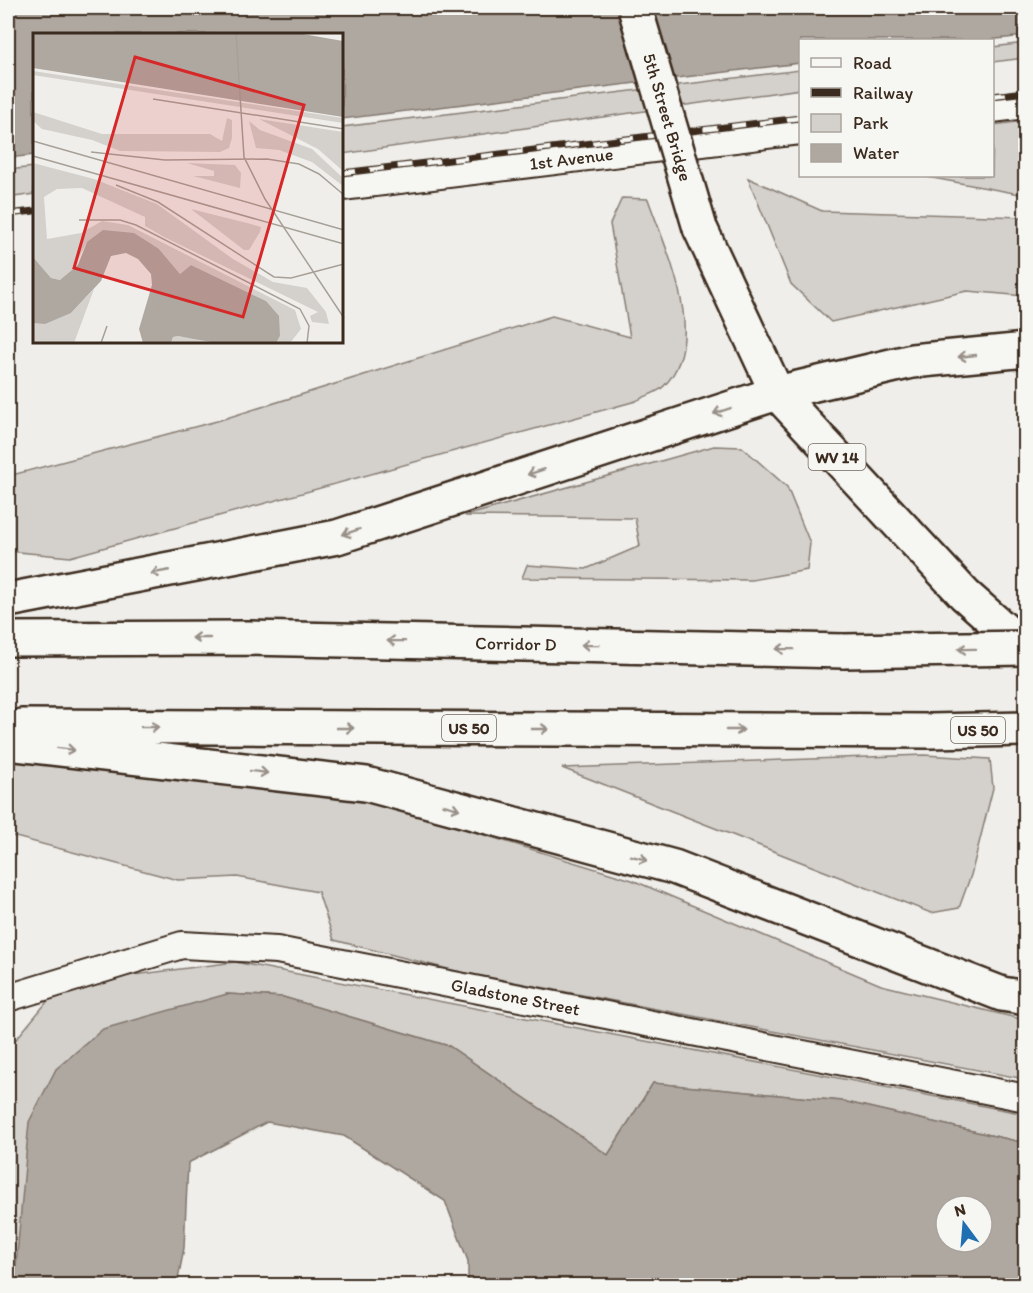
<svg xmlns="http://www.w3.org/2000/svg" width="1033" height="1293" font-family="Itim,sans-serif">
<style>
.green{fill:#d4d1cc;stroke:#887e75;stroke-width:1.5}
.water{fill:#afa8a1;stroke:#81766d;stroke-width:1.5;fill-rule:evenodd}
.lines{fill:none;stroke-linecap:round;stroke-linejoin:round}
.minor-casing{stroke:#3b2a1e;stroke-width:30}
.primary-casing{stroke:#3b2a1e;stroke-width:38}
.motorway-casing{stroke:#3b2a1e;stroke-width:38}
.minor{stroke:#f6f6f2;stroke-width:26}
.primary{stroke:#f6f6f2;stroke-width:33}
.motorway{stroke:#f6f6f2;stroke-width:33}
.rail-casing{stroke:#3b2a1e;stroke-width:7}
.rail{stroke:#f6f6f2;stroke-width:4.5;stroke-dasharray:14;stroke-linecap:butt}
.primary-bridge-casing{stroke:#3b2a1e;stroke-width:38;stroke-linecap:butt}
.motorway-bridge-casing{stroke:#3b2a1e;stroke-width:38;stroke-linecap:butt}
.primary-bridge{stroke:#f6f6f2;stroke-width:33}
.motorway-bridge{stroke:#f6f6f2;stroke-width:33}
.oneway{stroke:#989088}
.labels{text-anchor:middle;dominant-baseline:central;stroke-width:6;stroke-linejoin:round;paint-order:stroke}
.shield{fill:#f6f6f2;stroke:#73675e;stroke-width:1.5}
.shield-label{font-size:16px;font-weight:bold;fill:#3b2a1e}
.street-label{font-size:18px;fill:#3b2a1e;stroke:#f6f6f2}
.inset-road{fill:none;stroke:#a7a098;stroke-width:1.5}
.view{fill:#d62828;fill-opacity:0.15;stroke:#d62828;stroke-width:3}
.inset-edge{fill:none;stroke:#3b2a1e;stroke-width:3}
</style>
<rect width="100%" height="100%" fill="#efeeea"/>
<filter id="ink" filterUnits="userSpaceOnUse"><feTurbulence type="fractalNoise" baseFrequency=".0167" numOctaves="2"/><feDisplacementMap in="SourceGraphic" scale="12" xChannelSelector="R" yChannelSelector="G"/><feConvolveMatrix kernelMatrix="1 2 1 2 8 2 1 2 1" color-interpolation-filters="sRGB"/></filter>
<g filter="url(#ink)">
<path class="green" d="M1025,43V58L993,62V47Z
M800,70V89L342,154V127Z
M1025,121V195L922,176H992L993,125Z
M34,167V194L8,198V170Z
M748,178L822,211L1025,217V296L967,291L831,322L791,284Z
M622,198L648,199C666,251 710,339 664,386C658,393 644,396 636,401L70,557L8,551V476L217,421L552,316L630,337L610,224Z
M714,446L742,447L787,487L810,543L807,570L752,580L522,578L527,565L586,569L640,546L635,518L465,516Z
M924,755L990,759L993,788L971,875L959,908L931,913L562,768Z
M8,759L363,798L632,880L881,985L1025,1020V1079L456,971L334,940L318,892L237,877L178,880L8,835Z
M235,962L1025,1114V1143L842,1101L653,1083L608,1155L449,1046L283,997L226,994L16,1266L8,1286V1049L51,997L79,982Z"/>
<path class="water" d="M8,8H1025L1026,36L987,40H800V63L342,119V34H34V155L8,158Z
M227,994L283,997L449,1046L608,1155L653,1083L842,1101L1025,1143V1285H468V1261L445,1201L344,1136L267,1122L188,1163L184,1248L177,1285H8L16,1266L29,1122L56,1069L103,1029ZM946,1206H982V1242H946Z"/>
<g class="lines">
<g class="minor-casing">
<g id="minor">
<path d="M992,109L1026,105"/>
<path id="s1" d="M342,187L800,131"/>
<path id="s2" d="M8,998L182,945L277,950L1026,1098"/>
</g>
</g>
<g class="primary-casing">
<path id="primary" d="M700,228L777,393L965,595L1026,649"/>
</g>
<g class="motorway-casing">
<g id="motorway">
<path d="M8,600L337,537L777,393L912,361L1026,350"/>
<path id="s3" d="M8,639L248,638L844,651"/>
<path d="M22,726L930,731L1026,729"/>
<path d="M8,743L366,784L674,867L1002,994L1026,998"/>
</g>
</g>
<use href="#minor" class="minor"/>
<use href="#primary" class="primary"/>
<use href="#motorway" class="motorway"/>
<g class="rail-casing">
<path id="rail" d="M992,96L1026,92
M342,173L800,118
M8,214L34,211"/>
</g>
<use href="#rail" class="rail"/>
<g class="primary-bridge-casing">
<g id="primary-bridge">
<path id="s4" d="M635,8L700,228"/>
</g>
</g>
<g class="motorway-bridge-casing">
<path id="motorway-bridge" d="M844,651L1026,648"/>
</g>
<use href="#primary-bridge" class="primary-bridge"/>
<use href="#motorway-bridge" class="motorway-bridge"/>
</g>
<defs><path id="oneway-shaft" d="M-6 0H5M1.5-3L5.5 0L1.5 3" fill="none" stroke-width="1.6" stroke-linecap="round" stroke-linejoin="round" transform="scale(1.5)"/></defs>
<g class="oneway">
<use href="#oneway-shaft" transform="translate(967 356) rotate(174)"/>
<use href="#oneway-shaft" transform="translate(722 411) rotate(162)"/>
<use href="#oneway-shaft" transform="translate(536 472) rotate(162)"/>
<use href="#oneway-shaft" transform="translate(351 532) rotate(162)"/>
<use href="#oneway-shaft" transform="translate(160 572) rotate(169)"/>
<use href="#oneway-shaft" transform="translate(201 638) rotate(180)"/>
<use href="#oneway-shaft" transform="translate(396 641) rotate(-179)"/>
<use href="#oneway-shaft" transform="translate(590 645) rotate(-179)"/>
<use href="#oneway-shaft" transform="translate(785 649) rotate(-179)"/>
<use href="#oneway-shaft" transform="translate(967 649) rotate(179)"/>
<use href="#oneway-shaft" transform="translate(150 727)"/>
<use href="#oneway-shaft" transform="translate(345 728)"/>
<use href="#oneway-shaft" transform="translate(540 729)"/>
<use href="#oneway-shaft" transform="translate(735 730)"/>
<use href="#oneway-shaft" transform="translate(66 749) rotate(7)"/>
<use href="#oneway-shaft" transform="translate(259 772) rotate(7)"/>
<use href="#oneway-shaft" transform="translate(451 807) rotate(15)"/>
<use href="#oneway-shaft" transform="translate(639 858) rotate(15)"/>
</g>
</g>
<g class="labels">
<g class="shield">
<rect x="808.5" y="444" width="57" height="26" rx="4.5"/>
<rect x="442" y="715" width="54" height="26" rx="4.5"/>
<rect x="951" y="717" width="54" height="26" rx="4.5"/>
</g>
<g class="shield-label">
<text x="837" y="457">WV 14</text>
<text x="469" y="728">US 50</text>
<text x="978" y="730">US 50</text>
</g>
<g class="street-label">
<text stroke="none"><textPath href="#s4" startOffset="114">5th Street Bridge</textPath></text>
<text stroke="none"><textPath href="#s1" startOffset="231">1st Avenue</textPath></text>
<text stroke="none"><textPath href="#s3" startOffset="508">Corridor D</textPath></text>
<text stroke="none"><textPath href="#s2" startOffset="520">Gladstone Street</textPath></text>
</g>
</g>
<g transform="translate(33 33)">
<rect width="310" height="310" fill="#efeeea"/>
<path d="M0,38L310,85V90L0,42ZM0,79L69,101H177L189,108L194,85L199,87V105L196,115L187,119L87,118L59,107L9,96L0,88ZM226,86L310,99V138L285,116ZM216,88L227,97L279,116L310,145V153L279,129L246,117L223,115ZM0,130L61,146L124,171L200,226L240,249L274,255L293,279L296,291L279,289L277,283L285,279L131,204L112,193V184L49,155L24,156L11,164L14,206L48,200L69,188L95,192L262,277L268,296L257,310H243L247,303L233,268L158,232L147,241L126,216L54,209L36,243L27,247L18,245L0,224ZM154,130L202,132L208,140L207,155L160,143H181V138ZM158,176L218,191L228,194L227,199L216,217H211ZM61,256L41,310H0V290L38,280ZM145,303L160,305L183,310H138L140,304Z" fill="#d4d1cc"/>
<path d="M0,0H264L310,8V84L0,35ZM70,197L101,200L126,216L147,241L158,232L233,268L246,283L247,303L243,310H183L145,303L140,304L138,310H110L106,296L119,252L118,241L105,226L93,220L78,223L68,248L38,280L12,291L0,290V224L18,245L27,247L45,232L54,209Z" fill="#afa8a1"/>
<path class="inset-road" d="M203,0L211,124L232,166L311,285M120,66L311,96M0,108L311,197M58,119L132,127L234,126L266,131L286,141L311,162M0,123L311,211M83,152L125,169L241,244L258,245L311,231M46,187H87L103,192L267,276L276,293L274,310M68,310L74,293"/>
<path class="view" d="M102,24L271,72L210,284L41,235Z"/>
<rect width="310" height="310" class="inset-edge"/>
</g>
<rect width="1033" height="1293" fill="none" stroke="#f6f6f2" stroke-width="30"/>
<rect x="15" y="15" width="1003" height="1263" fill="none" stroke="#3b2a1e" stroke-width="2" filter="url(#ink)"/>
<rect x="799" y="39" width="195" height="138" fill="#f6f6f2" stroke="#aba49d" stroke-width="1.5"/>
<rect x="811" y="58" width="30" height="9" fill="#f6f6f2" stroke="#aba49d" stroke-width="1.5"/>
<text x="853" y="69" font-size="18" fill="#3b2a1e">Road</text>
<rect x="811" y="88" width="30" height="9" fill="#3b2a1e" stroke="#aba49d" stroke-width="1.5"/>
<text x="853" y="99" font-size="18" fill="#3b2a1e">Railway</text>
<rect x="811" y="114" width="30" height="18" fill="#d4d1cc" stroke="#aba49d" stroke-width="1.5"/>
<text x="853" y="129" font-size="18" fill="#3b2a1e">Park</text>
<rect x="811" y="144" width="30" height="18" fill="#afa8a1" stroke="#aba49d" stroke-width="1.5"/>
<text x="853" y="159" font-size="18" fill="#3b2a1e">Water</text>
<g transform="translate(964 1224) rotate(344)"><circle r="28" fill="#f6f6f2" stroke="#aba49d" stroke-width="1.5"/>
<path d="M0-4.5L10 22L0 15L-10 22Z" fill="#1f6fb2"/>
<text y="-9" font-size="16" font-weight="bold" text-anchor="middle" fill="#3b2a1e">N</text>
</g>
</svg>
